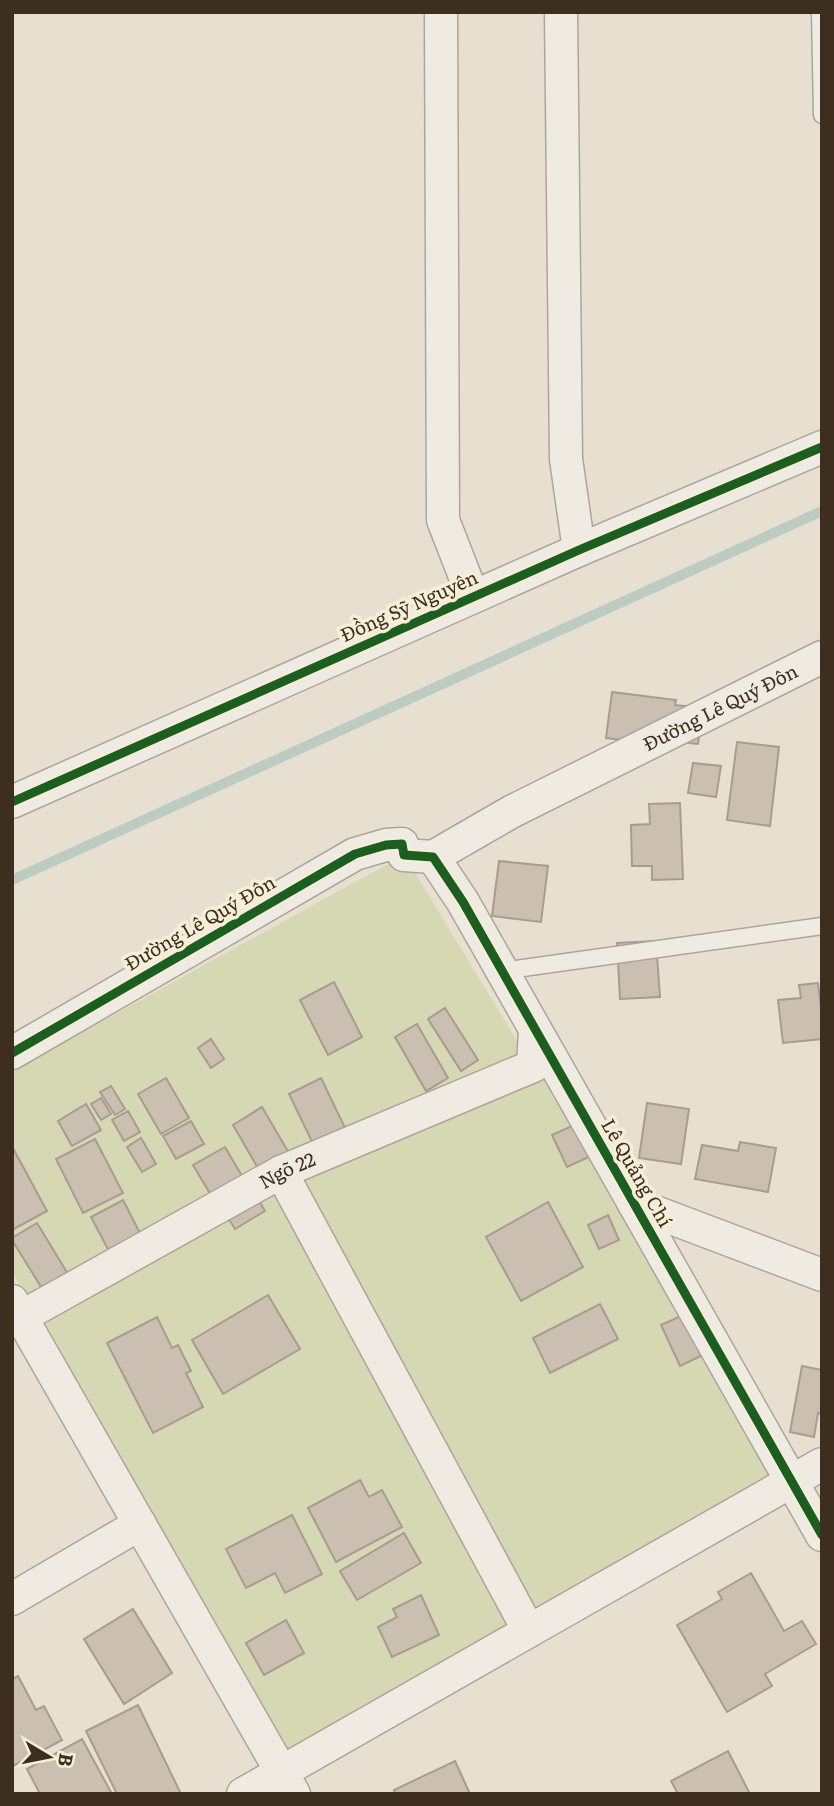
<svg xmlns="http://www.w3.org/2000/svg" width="834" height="1806" font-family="Literata,serif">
	<rect width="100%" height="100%" fill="#e7e0d1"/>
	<polygon fill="#d6d7b3" points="404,855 521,1047 539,1038 787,1472 523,1620 276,1762 12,1271 12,1071"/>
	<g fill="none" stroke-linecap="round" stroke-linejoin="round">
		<polyline stroke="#bcccc2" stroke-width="10" points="12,880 822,511"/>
	</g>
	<g fill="#cbbfb2" stroke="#a89c90" stroke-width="2">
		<polygon points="612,692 676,700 675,705 703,708 698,744 668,741 667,745 606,738"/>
		<polygon points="737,742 779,747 770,826 727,820"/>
		<polygon points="693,763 721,766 716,797 688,793"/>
		<polygon points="680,803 683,879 652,880 652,866 632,866 631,825 650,824 649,804"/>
		<polygon points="499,861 548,866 541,922 492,916"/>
		<polygon points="656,941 660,997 620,999 617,943"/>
		<polygon points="334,982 362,1037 328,1055 300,1000"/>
		<polygon points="818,983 822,1017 822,1039 783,1043 778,1000 801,998 799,985"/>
		<polygon points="445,1008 478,1060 461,1071 428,1019"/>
		<polygon points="417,1024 448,1078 426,1091 395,1037"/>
		<polygon points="211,1039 224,1059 211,1068 198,1048"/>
		<polygon points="166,1078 189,1118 161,1134 138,1094"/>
		<polygon points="321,1078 347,1132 315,1148 289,1094"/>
		<polygon points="111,1086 125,1109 115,1115 100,1092"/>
		<polygon points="101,1098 111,1114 101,1120 91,1104"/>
		<polygon points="647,1103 689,1109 681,1164 639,1158"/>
		<polygon points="86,1104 101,1130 72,1146 58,1121"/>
		<polygon points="262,1107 293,1160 263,1177 233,1125"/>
		<polygon points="128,1111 140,1132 124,1141 112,1120"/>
		<polygon points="191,1121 204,1144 176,1159 163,1136"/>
		<polygon points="576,1124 591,1156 567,1167 552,1135"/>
		<polygon points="141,1138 156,1164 142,1172 127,1147"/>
		<polygon points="95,1139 123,1193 83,1213 56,1159"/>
		<polygon points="740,1142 776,1148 768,1192 695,1179 702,1145 738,1151"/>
		<polygon points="225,1147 245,1181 214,1200 193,1165"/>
		<polygon points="14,1150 47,1211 12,1230 12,1152"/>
		<polygon points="254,1192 265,1211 235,1229 223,1210"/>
		<polygon points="123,1200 144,1241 112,1257 91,1217"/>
		<polygon points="548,1202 583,1267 521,1301 486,1237"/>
		<polygon points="608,1215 619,1240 599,1249 588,1225"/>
		<polygon points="37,1223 68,1274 43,1290 12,1240 12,1238"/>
		<polygon points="268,1295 300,1349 223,1394 192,1340"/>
		<polygon points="600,1304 618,1339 550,1373 533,1338"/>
		<polygon points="685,1314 703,1355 680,1366 661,1325"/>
		<polygon points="157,1317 172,1348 178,1345 191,1371 186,1373 203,1407 153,1433 107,1343"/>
		<polygon points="802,1366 822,1370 822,1414 818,1413 814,1437 790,1432"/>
		<polygon points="360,1480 369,1497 382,1490 402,1527 336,1562 308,1508"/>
		<polygon points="292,1515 322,1574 285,1593 275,1573 246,1588 226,1549"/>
		<polygon points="404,1533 421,1563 357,1600 340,1571"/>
		<polygon points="751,1573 784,1631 802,1621 816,1644 765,1674 772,1686 727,1712 677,1625 722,1599 718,1592"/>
		<polygon points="421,1595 439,1635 392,1657 378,1627 397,1617 393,1609"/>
		<polygon points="133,1609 172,1673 124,1704 84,1639"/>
		<polygon points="286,1620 304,1653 264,1675 246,1643"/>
		<polygon points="18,1676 36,1710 44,1706 62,1740 13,1766 12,1679"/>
		<polygon points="138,1705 181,1794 117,1794 86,1731"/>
		<polygon points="82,1739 112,1794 40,1794 27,1769"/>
		<polygon points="728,1751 750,1794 678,1794 671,1781"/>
		<polygon points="455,1761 470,1794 395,1794 394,1790"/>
	</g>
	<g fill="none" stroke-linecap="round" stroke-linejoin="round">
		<g stroke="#ada599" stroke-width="19">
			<g id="lane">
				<polyline points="820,12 822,115"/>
				<polyline points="502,971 822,926"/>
			</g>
		</g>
		<g stroke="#ada599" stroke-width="35">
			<g id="street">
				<polyline points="441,12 443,520 473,597"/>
				<polyline points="561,12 566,459 579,550"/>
				<polyline points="12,802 579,550 822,447"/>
				<path id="s1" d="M433 857 511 812 822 657"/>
				<polyline points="12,1053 355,854 386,845 402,844 404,855 433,857 463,902 822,1535"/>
				<polyline points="281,1172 529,1631"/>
				<polyline points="634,1204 822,1275"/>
				<polyline points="12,1301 294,1794"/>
				<path id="s2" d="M21 1317 281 1172 533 1066 535 1030"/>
				<polyline points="12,1599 140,1524"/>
				<polyline points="243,1794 822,1464"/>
			</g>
		</g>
		<use href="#lane" stroke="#efebe3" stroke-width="16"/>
		<use href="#street" stroke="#efebe3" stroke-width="32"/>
		<g stroke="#f7eed8" stroke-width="13">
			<g id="cycleway">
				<polyline points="12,802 579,550 822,447"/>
				<polyline points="12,1053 355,854 386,845 402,844 404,855 433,857 463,902 822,1535"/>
			</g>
		</g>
		<use href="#cycleway" stroke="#1b5e20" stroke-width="9"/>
	</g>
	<g text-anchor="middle" stroke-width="7" stroke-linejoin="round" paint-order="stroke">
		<g font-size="19" fill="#3d2e20" stroke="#f7eed8">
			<text transform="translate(409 606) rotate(-24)" y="7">Đồng Sỹ Nguyên</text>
			<text dy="7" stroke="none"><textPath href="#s1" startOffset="324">Đường Lê Quý Đôn</textPath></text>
			<text transform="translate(200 923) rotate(-30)" y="7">Đường Lê Quý Đôn</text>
			<text dy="7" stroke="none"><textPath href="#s2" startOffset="304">Ngõ 22</textPath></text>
			<text transform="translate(637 1173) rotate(60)" y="7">Lê Quảng Chí</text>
		</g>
	</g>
	<rect width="834" height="1806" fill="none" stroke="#3d2e20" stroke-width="28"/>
	<g transform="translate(49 1757) rotate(100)" stroke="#f7eed8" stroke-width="5" paint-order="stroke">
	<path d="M0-5L12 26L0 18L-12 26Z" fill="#3d2e20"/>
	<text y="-10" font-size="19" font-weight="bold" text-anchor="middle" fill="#3d2e20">B</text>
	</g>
</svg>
